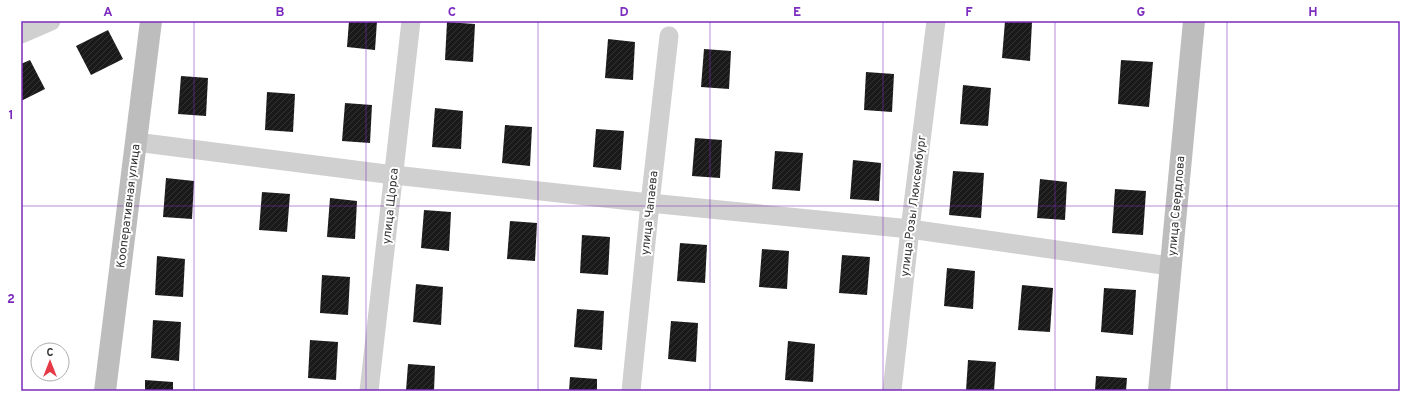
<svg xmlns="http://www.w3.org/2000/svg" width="1421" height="412" font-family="Overpass,sans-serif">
	<defs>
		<pattern id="building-hatch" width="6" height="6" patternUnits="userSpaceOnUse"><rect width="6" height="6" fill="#1a1a1a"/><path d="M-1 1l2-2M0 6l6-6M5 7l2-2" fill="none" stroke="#333"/></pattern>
	</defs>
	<rect width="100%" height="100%" fill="#fff"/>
	<g fill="url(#building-hatch)">
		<polygon points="349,21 377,21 375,50 347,47"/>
		<polygon points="1005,21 1032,22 1030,61 1002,58"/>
		<polygon points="447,22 475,24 473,62 445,60"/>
		<polygon points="108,30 123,59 91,75 76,46"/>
		<polygon points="608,39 635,42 633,80 605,78"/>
		<polygon points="704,49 731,51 729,89 701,87"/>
		<polygon points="30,60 45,89 21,101 21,64"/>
		<polygon points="1121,60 1153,62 1149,107 1118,104"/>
		<polygon points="866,72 894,74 892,112 864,110"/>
		<polygon points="181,76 208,78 206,116 178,114"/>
		<polygon points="963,85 991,88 988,126 960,124"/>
		<polygon points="267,92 295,94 293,132 265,130"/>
		<polygon points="345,103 372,105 370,143 342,141"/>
		<polygon points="435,108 463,111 461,149 432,147"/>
		<polygon points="505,125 532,127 530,166 502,163"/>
		<polygon points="596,129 624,131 621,170 593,167"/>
		<polygon points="695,138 722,140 720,178 692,176"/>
		<polygon points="775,151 803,153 800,191 772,189"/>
		<polygon points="853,160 881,163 879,201 850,199"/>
		<polygon points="953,171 984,173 981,218 949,215"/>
		<polygon points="166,178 194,181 192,219 163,217"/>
		<polygon points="1040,179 1067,182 1065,220 1037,218"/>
		<polygon points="1115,189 1146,191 1143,235 1112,233"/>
		<polygon points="262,192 290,194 287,232 259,230"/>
		<polygon points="330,198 357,201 355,239 327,237"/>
		<polygon points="424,210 451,212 449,251 421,248"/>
		<polygon points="510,221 537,223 535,261 507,259"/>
		<polygon points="582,235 610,237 608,275 580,273"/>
		<polygon points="680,243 707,245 705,283 677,281"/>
		<polygon points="762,249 789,251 787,289 759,287"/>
		<polygon points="842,255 870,257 867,295 839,293"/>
		<polygon points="157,256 185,259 183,297 155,295"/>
		<polygon points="947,268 975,271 973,309 944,306"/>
		<polygon points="322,275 350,277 348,315 320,313"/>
		<polygon points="416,284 443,287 441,325 413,322"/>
		<polygon points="1022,285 1053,288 1050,332 1018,330"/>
		<polygon points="1104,288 1136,290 1133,335 1101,332"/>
		<polygon points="577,309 604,311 602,350 574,347"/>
		<polygon points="153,320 181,322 179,361 151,358"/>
		<polygon points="671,321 698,323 696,362 668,359"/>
		<polygon points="310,340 338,342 336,380 308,378"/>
		<polygon points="788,341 815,344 813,382 785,380"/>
		<polygon points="968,360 996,362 994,391 966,391"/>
		<polygon points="408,364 435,366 434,391 406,391"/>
		<polygon points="1096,376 1127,378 1126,391 1095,391"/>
		<polygon points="570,377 597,379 597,391 569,391"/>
		<polygon points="145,380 173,382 173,391 145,391"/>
	</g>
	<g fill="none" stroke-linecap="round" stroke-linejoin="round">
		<g stroke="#d0d0d0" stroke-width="19">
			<polyline points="21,34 51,21"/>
			<polyline points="136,142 394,175 650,203 910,229 1170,266"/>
			<polyline points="369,391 411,21"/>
			<polyline points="631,391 650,203 669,36"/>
			<polyline points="892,391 910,229 936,21"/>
		</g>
		<g stroke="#bdbdbd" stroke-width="22">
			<polyline points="105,391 151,21"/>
			<polyline points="1159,391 1194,21"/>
		</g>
	</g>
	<path fill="none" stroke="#7b2cbf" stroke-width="1" stroke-opacity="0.55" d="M194 21V391M366 21V391M538 21V391M710 21V391M883 21V391M1055 21V391M1227 21V391M21 206H1400"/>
	<g text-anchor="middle" stroke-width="4" stroke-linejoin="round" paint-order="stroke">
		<g font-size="12" fill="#333" stroke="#fff">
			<text transform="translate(128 206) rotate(-83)" y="4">Кооперативная улица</text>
			<text transform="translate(390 206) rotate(-84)" y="4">улица Щорса</text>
			<text transform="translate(913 206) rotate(-83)" y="4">улица Розы Люксембург</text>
			<text transform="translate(1176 206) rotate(-85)" y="4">улица Свердлова</text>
			<text transform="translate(649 213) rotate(-84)" y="4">улица Чапаева</text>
		</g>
	</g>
	<rect width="1421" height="412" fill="none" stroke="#ffffff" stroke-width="44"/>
	<g transform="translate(50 362)"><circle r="19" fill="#ffffff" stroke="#adadad"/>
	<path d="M0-3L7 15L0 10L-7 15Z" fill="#e63946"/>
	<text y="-6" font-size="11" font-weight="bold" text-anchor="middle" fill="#333333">С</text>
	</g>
	<rect x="22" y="22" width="1377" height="368" fill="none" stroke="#7b2cbf" stroke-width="1.5"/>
	<g font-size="13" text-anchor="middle" font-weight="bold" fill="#7b2cbf">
		<text x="108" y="16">A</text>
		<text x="280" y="16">B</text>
		<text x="452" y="16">C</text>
		<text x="624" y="16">D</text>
		<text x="797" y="16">E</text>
		<text x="969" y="16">F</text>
		<text x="1141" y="16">G</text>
		<text x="1313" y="16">H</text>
		<text x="11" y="119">1</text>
		<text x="11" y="303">2</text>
	</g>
</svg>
